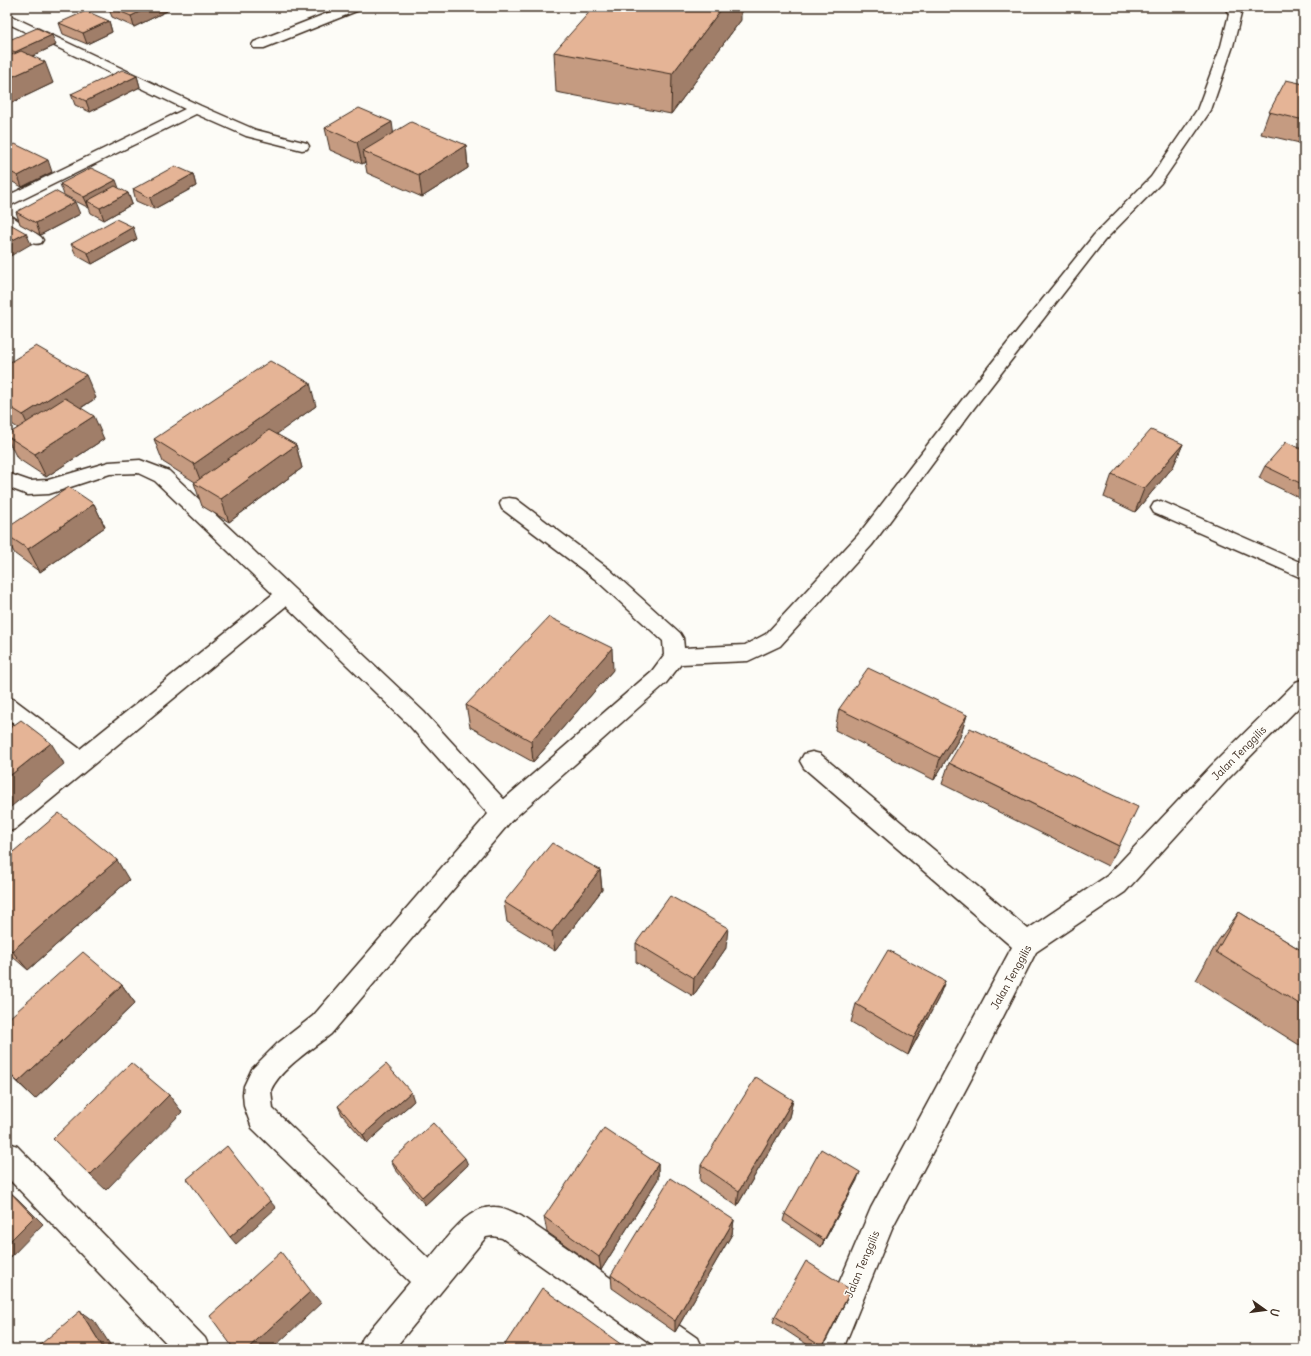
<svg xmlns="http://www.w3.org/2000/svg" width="1311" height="1356" font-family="Delius,sans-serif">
	<rect width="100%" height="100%" fill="#fdfcf7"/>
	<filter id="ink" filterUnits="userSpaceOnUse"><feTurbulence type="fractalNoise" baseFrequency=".025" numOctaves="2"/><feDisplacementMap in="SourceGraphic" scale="8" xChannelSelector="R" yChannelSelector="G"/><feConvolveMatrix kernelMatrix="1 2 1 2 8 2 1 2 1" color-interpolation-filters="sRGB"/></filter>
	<g filter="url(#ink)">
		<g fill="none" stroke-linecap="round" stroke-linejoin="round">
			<g stroke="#3b2a1e" stroke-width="3">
				<polygon id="lane" points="1224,7 1236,7 1241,14 1233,46 1211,110 1161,183 1104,241 974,408 872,545 780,646 748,661 681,664 666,683 511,821 503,824 495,821 492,814 495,807 652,671 664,655 663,641 595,579 502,509 500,504 502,499 509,498 516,499 609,569 680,633 683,638 684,648 745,645 766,634 858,535 962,400 1094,235 1151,177 1197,110 1221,46 1229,14"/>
			</g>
			<g stroke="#3b2a1e" stroke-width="3">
				<g id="street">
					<polygon points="343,7 360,7 359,10 264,48 254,48 252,45 254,42"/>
					<polygon points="7,14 201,106 256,130 307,143 309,146 307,149 302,150 246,136 196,114 7,207 7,196 185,109 7,23"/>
					<path d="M7 215 13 217 41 237 43 240 41 243C28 247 17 235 7 227Z"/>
					<path d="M140 460 169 471 294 589 424 712 511 807 515 814 511 821 331 1034C313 1048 280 1069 271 1090L273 1109 429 1259C445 1241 467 1205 495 1207 504 1207 513 1212 521 1216L697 1338 702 1349H659L502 1238 493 1236 486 1237 394 1349H358L363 1338 410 1282 252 1128 244 1106 243 1094 244 1086 252 1069 277 1044 313 1016 488 814 408 724 286 606 15 829 7 832V808L64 762 7 718V697L15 700 80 749 273 594 155 481 138 473 110 474 49 494 28 495 7 487V473L30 481 48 480 109 462Z"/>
					<polygon points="1161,501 1304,564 1304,579 1154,513 1151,508 1154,503"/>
					<polygon points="1304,679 1304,702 1227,780 1125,892 1036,952 975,1072 892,1228 843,1349 811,1349 871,1208 1012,947 804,768 800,761 804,754 812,752 820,754 1028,929 1107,876 1211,766 1296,682"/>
					<polygon points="7,1142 17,1146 205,1338 210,1349 172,1349 7,1177"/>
				</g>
			</g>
			<use href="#lane" fill="#fdfcf7" fill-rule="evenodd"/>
			<use href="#street" fill="#fdfcf7" fill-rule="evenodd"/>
		</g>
		<g fill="#c59b81" stroke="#3b2a1e">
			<polygon points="108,7 166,7 167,11 134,27 112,17"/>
			<polygon points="741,20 671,114 556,92 554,52"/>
			<polygon points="109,21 112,32 87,44 63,34 59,23"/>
			<polygon points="7,41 56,45 33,56 53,83 9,104 7,104"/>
			<polygon points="137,76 140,87 90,112 75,105 71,94"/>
			<polygon points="1304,84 1304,144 1261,134 1269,112"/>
			<polygon points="325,128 393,133 466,145 468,168 422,197 367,173 365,162 362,164 330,150"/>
			<polygon points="7,148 52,172 22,187 7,179"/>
			<polygon points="193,174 196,186 154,209 136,201 133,189"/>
			<polygon points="60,184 128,193 132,204 104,220 91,213 89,208 64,195"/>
			<polygon points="16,212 80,214 40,235 20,224"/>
			<polygon points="137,239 92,264 76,255 71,244"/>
			<polygon points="7,364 96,398 81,408 104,439 46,477 17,458 7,438 7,435 18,428 7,421"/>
			<polygon points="316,406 276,434 296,445 302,468 229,522 202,506 194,483 195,482 163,462 154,439"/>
			<polygon points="1183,444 1173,467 1135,512 1104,497 1112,474"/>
			<polygon points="1304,450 1304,500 1259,478 1265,466"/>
			<polygon points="94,504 105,527 40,572 15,554 7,540 7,525 8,528"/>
			<polygon points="613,670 533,762 470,727 466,705"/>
			<polygon points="839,709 967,715 960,737 934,780 835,730"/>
			<polygon points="949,763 1119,846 1108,866 942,784"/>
			<polygon points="7,857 129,880 28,970 7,952"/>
			<polygon points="600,870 602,890 555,951 507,922 504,902"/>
			<polygon points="1239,912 1304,952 1304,1048 1196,980 1218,941"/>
			<polygon points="636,943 726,948 693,996 636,962"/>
			<polygon points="945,981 938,999 908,1055 851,1022 856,1004"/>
			<polygon points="122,985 135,1003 35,1099 7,1072 7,1020"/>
			<polygon points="793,1100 789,1117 737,1206 700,1181 701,1165"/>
			<polygon points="414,1101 367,1143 342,1115 338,1106"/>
			<polygon points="391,1161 468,1165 425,1205 395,1169"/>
			<polygon points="658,1164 658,1179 601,1270 547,1232 544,1217"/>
			<polygon points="857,1180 821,1247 783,1221 785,1214"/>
			<polygon points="734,1220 732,1234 675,1332 612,1288 611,1275"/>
			<polygon points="851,1290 822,1349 814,1349 773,1322 775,1316"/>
		</g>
		<g fill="#a07e69" stroke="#3b2a1e">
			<polygon points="150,7 166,7 167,11 134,27 131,16"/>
			<polygon points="723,7 741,7 741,20 671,114 672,74"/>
			<polygon points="109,21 112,32 87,44 83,33"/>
			<polygon points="52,35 56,45 19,62 15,52"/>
			<polygon points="45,62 53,83 9,104 7,100 7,79"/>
			<polygon points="137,76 140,87 90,112 86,101"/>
			<polygon points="392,122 395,144 363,151 365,162 362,164 357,142"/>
			<polygon points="466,145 468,168 422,197 419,175"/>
			<polygon points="48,160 52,172 22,187 18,176"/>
			<polygon points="193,174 196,186 154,209 150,198"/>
			<polygon points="116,180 120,191 87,201 89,208 84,197"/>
			<polygon points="128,193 132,204 104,220 100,208"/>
			<polygon points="75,202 80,214 40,235 36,223"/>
			<polygon points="133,227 137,239 92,264 88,253"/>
			<polygon points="26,233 31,244 7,258 7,243"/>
			<polygon points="86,375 96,398 34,438 23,415"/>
			<polygon points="310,383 316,406 203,487 194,464"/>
			<polygon points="94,416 104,439 46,477 35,454"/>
			<polygon points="1183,444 1173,467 1135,512 1144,489"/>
			<polygon points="296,445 302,468 229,522 221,499"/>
			<polygon points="94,504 105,527 40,572 28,549"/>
			<polygon points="612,648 613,670 533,762 531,741"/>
			<polygon points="967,715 960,737 934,780 940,758"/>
			<polygon points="7,717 18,734 7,742"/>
			<polygon points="51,743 64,764 7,810 7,778"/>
			<polygon points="117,860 129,880 28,970 12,951"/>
			<polygon points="600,870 602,890 555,951 552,932"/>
			<polygon points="728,928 726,948 693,996 694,978"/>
			<polygon points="945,981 938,999 908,1055 914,1038"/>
			<polygon points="122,985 135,1003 35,1099 18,1082"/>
			<polygon points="411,1092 414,1101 367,1143 363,1135"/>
			<polygon points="169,1095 182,1112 106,1190 90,1175"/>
			<polygon points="793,1100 789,1117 737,1206 739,1191"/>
			<polygon points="465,1158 468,1165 425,1205 422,1197"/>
			<polygon points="658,1164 658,1179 601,1270 599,1257"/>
			<polygon points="860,1172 857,1180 821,1247 824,1240"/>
			<polygon points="9,1191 18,1199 43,1224 7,1261"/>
			<polygon points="270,1201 276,1208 236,1244 230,1237"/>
			<polygon points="734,1220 732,1234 675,1332 675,1321"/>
			<polygon points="851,1290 848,1297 821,1349"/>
			<polygon points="311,1291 321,1303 272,1349 247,1349"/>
			<polygon points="80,1311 96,1323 113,1349 104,1349"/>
		</g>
		<g fill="#e5b496" stroke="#3b2a1e">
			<polygon points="109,7 150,7 131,16"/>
			<polygon points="594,7 723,7 672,74 554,52"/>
			<polygon points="86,11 109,21 83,33 59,23"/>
			<polygon points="37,28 52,35 15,52 7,48 7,41"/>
			<polygon points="21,51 45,62 7,79 7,57"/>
			<polygon points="122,70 137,76 86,101 71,94"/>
			<polygon points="1286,80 1304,84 1304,120 1269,112"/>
			<polygon points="359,108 392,122 357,142 325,128"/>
			<polygon points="411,122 466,145 419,175 363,151"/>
			<polygon points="15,144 48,160 18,176 7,170 7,148"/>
			<polygon points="175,166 193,174 150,198 133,189"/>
			<polygon points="91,168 116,180 84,197 60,184"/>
			<polygon points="115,186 128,193 100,208 87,201"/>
			<polygon points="55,191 75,202 36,223 16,212"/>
			<polygon points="116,219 133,227 88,253 71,244"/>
			<polygon points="10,224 26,233 7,243 7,225"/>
			<polygon points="36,346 86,375 23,415 7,405 7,364"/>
			<polygon points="270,361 310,383 194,464 154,439"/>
			<polygon points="65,398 94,416 35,454 7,436 7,435"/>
			<polygon points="269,430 296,445 221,499 194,483"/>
			<polygon points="1151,430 1183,444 1144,489 1112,474"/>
			<polygon points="1286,442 1304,450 1304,485 1265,466"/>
			<polygon points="69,487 94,504 28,549 7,535 7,528"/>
			<polygon points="549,617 612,648 531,741 466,705"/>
			<polygon points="868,668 967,715 940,758 839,709"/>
			<polygon points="21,720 51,743 7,778 7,730"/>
			<polygon points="970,728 1138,807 1119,846 949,763"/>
			<polygon points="59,813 117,860 12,951 7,947 7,857"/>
			<polygon points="552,843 600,870 552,932 504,902"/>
			<polygon points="670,896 728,928 694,978 636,943"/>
			<polygon points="1239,912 1304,952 1304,1007 1216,952"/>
			<polygon points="888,950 945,981 914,1038 856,1004"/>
			<polygon points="83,952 122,985 18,1082 7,1071 7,1020"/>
			<polygon points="131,1063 169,1095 90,1175 53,1139"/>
			<polygon points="386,1064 411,1092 363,1135 338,1106"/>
			<polygon points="756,1077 793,1100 739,1191 701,1165"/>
			<polygon points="433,1123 465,1158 422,1197 391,1161"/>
			<polygon points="604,1128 658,1164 599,1257 544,1217"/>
			<polygon points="227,1146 270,1201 230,1237 187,1179"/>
			<polygon points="821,1149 860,1172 824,1240 785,1214"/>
			<polygon points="670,1178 734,1220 675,1321 611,1275"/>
			<polygon points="9,1191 34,1217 7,1244 7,1194"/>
			<polygon points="281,1252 311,1291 247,1349 234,1349 210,1316"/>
			<polygon points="806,1261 851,1290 822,1347 775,1316"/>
			<polygon points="542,1288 622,1345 619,1349 502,1349"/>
			<polygon points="80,1311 104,1349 35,1349"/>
		</g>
	</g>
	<g text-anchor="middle" stroke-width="3" stroke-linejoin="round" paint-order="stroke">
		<g font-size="11" fill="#3b2a1e" stroke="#fdfcf7">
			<text transform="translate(1239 753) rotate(-45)" y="4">Jalan Tenggilis</text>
			<text transform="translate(1011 977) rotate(-61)" y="4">Jalan Tenggilis</text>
			<text transform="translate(862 1264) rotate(-67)" y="4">Jalan Tenggilis</text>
		</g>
	</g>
	<rect width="1311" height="1356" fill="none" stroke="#fdfcf7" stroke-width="24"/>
	<rect x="12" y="12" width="1287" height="1332" fill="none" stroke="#3b2a1e" stroke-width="1.5" filter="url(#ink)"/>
	<g transform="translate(1265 1310) rotate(104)" stroke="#fdfcf7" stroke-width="3" paint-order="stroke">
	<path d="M0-3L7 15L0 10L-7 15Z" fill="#3b2a1e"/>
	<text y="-6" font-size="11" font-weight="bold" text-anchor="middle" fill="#3b2a1e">U</text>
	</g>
</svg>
